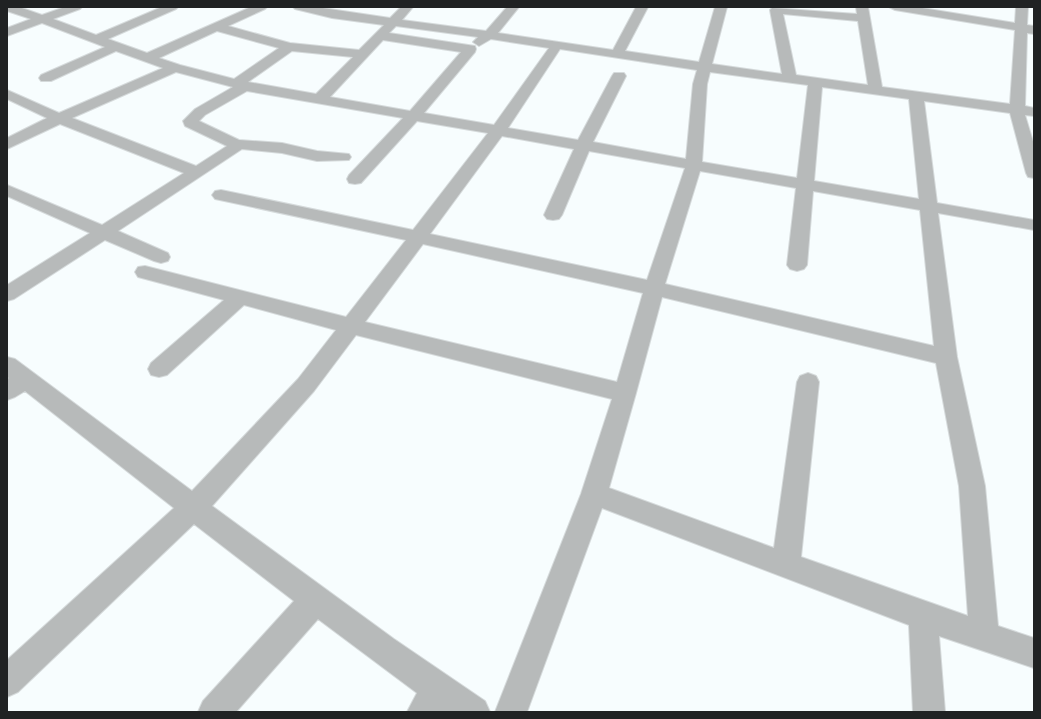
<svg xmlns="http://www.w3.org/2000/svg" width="1041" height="719" font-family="'Crimson Pro',serif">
	<rect width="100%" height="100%" fill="#f7fdfe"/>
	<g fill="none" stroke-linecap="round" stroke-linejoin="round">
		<g stroke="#d5dadb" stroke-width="2">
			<path id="minor" d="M7 7H19L42 15 65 7H82L80 9 53 19 96 35 162 7H178L176 9 108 39 147 53 251 7H267L265 9 228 26 290 43 359 50 384 25 332 18 295 9 293 7H316L390 18 401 7H413L402 20 486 31 507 7H519L498 33 613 50 636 7H648L625 51 699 62 715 7H727L712 64 782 74 770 10 772 8 857 14 856 7H868L882 87 1010 104 1015 30 895 10 889 7H916L1015 23 1016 7H1028L1027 25 1034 26V34L1027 33 1025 106 1034 108V116L1025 115 1034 145V178L1028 177 1026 173 1010 113 924 101 937 203 1034 220V230L938 213 957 357 985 486 998 626 1034 638V668L939 636 945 712H913L909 625 602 508 527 712H495L581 494 612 399 356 335 314 391 212 506 394 639 485 701 490 712H407L417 693 318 619 236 712H198L203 701 294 601 194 524 18 692 7 697V660L174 508 25 391 15 397 7 400V379L9 378 7 377V357L15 359 192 491 298 379 336 330 244 305 167 375 159 377 151 375 148 369 151 363 224 300 138 277 135 272 138 267 145 266 346 317 406 240 215 199 212 195 215 191 221 190 413 230 488 133 417 121 361 183 355 184 349 183 347 179 349 175 403 118 247 91 205 115 199 121 239 140 282 143 317 151 349 154 351 157 349 160 317 161 282 153 242 149 118 231 168 253 170 257 168 261 161 263 154 261 105 240 14 299 7 301V285L90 233 7 196V185L102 225 184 173 60 124 7 149V138L47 118 7 99V90L59 113 163 68 116 51 51 81H41L39 78 41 75 105 47 42 23 7 36V28L31 19 7 11ZM783 14 858 21 868 85 796 75ZM396 26 478 37 473 42 479 46 491 39 549 48 494 125 424 113 475 52 476 49 475 46 389 33ZM217 31 279 48 234 79 180 65 159 58ZM383 40 461 52 410 111 330 97ZM560 49 697 70 693 84 686 159 593 142 626 76 624 73H614L612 76 578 140 508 128ZM292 51 353 57 316 94 248 82ZM176 72 233 87 195 109 183 121 185 126 227 146 196 166 72 118ZM710 72 808 85 797 178 702 162 707 84ZM822 87 909 99 919 199 814 181ZM502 136 574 149 544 215 547 219 553 220 559 219 562 215 589 151 685 168 647 280 430 234ZM700 171 796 188 787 265 790 269 797 271 804 269 807 265 813 191 920 210 934 346 665 284ZM423 244 643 293 617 382 365 322ZM662 297 936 363 959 486 968 616 801 557 819 382 816 376 808 373 800 376 797 382 774 548 609 488 636 393Z"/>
		</g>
		<use href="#minor" fill="#b7baba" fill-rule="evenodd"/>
	</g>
	<rect width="1041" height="719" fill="none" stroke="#202223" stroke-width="16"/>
</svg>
